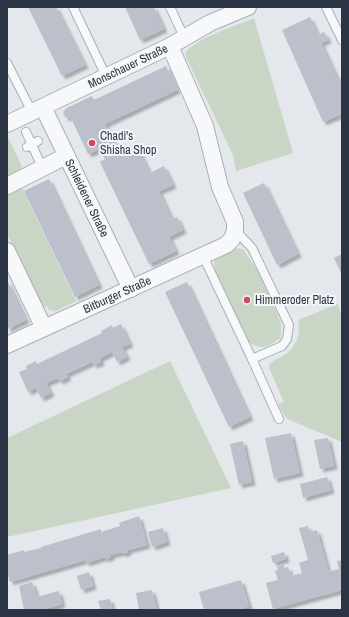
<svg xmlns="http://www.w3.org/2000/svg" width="349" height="617" font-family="'Archivo Narrow',sans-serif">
	<defs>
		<filter id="shadow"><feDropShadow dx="3.5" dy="3.5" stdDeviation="1" flood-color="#0004"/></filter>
	</defs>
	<rect width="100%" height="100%" fill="#e4e7ec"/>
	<g fill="#c9d6c5">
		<path d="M254 18 293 153 236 171 233 155 186 57 185 53C195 39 237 25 254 18Z"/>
		<polygon points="7,137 8,137 24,171 7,179"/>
		<polygon points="22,188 76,301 56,311 49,310 47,306 43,308 7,234 7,194"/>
		<polygon points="232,248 243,249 258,271 281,322 281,334 280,338 275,342 265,347 260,347 251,344 247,340 216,274 214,263 215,258"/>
		<path d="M338 304 342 317V442L292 421 286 418 278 405 284 402 270 370C269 367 269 364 272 362 275 359 280 358 283 356 296 348 301 335 298 320Z"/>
		<polygon points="170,361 231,488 7,537 7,438"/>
	</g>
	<g fill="#bbc0ca" filter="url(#shadow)">
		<polygon points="28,7 56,7 85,65 62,76"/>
		<polygon points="125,7 154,7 164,29 140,40"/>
		<polygon points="310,17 318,35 324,32 328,40 321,43 340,84 342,83 342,114 323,122 282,30"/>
		<polygon points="166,66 177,90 105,124 119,152 136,144 150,173 164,166 173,185 159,191 172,219 177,217 183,230 169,237 176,251 149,264 100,162 105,159 99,149 88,154 71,118 65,117 63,112 67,108 92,96 94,100"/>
		<polygon points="49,179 99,285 75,297 24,191"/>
		<polygon points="264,183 298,254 277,265 243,193"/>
		<polygon points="342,254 342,275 334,258"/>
		<polygon points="7,280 26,320 7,329"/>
		<polygon points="187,282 250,417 229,427 165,292"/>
		<polygon points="121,324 130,344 122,347 127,357 117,362 112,352 100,358 101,362 94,365 92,362 66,374 68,377 60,381 58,378 46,383 51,393 41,398 36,388 28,392 19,372 27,369 26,366 36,361 37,364 102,333 101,331 112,325 113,328"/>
		<polygon points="291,433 300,473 274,479 265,438"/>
		<polygon points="328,438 334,466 320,469 314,440"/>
		<polygon points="243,441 252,482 239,485 230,444"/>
		<polygon points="327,477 331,490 303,498 300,484"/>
		<polygon points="139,516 147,545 128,550 128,552 122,554 122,552 111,555 111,557 105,559 105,557 86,563 86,560 10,582 7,572 7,555 24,550 24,552 41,548 41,547 101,529 101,532 120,526 119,523"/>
		<polygon points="308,526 309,532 317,530 328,570 331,571 339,569 337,561 342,560 342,590 273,609 266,583 278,580 275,571 278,570 277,567 281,566 284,565 284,568 288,567 291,576 302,573 299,563 308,560 299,528"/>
		<polygon points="163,528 167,542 152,547 148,532"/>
		<polygon points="284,552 286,559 273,563 271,556"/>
		<polygon points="89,572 93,586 81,590 77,576"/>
		<polygon points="241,580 249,606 239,610 204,610 199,592"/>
		<polygon points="32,582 37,597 59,591 62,604 41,610 24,610 19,586"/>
		<polygon points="152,590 157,610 139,610 136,593"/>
		<polygon points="110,599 113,610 101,610 98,601"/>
	</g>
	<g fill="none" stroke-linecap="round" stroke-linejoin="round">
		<g stroke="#a9aeb7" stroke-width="10">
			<g id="service">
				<polyline points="73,7 106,76"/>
				<polyline points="170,7 184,37"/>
				<polyline points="326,7 342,40"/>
				<polyline points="7,63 32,112"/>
				<polyline points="26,132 42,167"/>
				<polyline points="27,147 38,141"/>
				<polyline points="235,230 252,248 289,325 287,339 282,346 252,359 279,419"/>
				<polyline points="203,256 252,359"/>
			</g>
		</g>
		<g stroke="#a9aeb7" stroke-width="18">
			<g id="minor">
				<path id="s1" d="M43 107 131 289"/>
				<path id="s2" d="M7 124 170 46 210 23 248 7"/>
				<polyline points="7,186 66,156"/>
				<polyline points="7,251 44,328"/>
				<path id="s3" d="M7 345 226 245 232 239 235 230V222L220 187 205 126 170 46"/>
			</g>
		</g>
		<use href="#service" stroke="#f7f8fa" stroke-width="8"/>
		<use href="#minor" stroke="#f7f8fa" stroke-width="16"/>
	</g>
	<g fill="#d1495b" stroke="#f4f6f9" stroke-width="1.5">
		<circle cx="92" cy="143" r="4"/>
		<circle cx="247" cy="300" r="4"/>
	</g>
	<g text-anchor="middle" stroke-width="4" stroke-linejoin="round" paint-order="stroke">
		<g font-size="12" fill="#2b3445" stroke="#f4f6f9">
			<text dy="4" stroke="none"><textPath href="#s2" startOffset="134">Monschauer Straße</textPath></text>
			<text dy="4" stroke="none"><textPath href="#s1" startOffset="101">Schleidener Straße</textPath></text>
			<text dy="4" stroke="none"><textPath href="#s3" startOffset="121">Bitburger Straße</textPath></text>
		</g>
		<g font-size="12" fill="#2b3445" stroke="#f4f6f9" text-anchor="start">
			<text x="100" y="140">Chadi's<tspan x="100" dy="14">Shisha Shop</tspan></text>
			<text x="255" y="304">Himmeroder Platz</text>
		</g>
	</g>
	<rect width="349" height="617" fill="none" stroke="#2b3445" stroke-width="16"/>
</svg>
